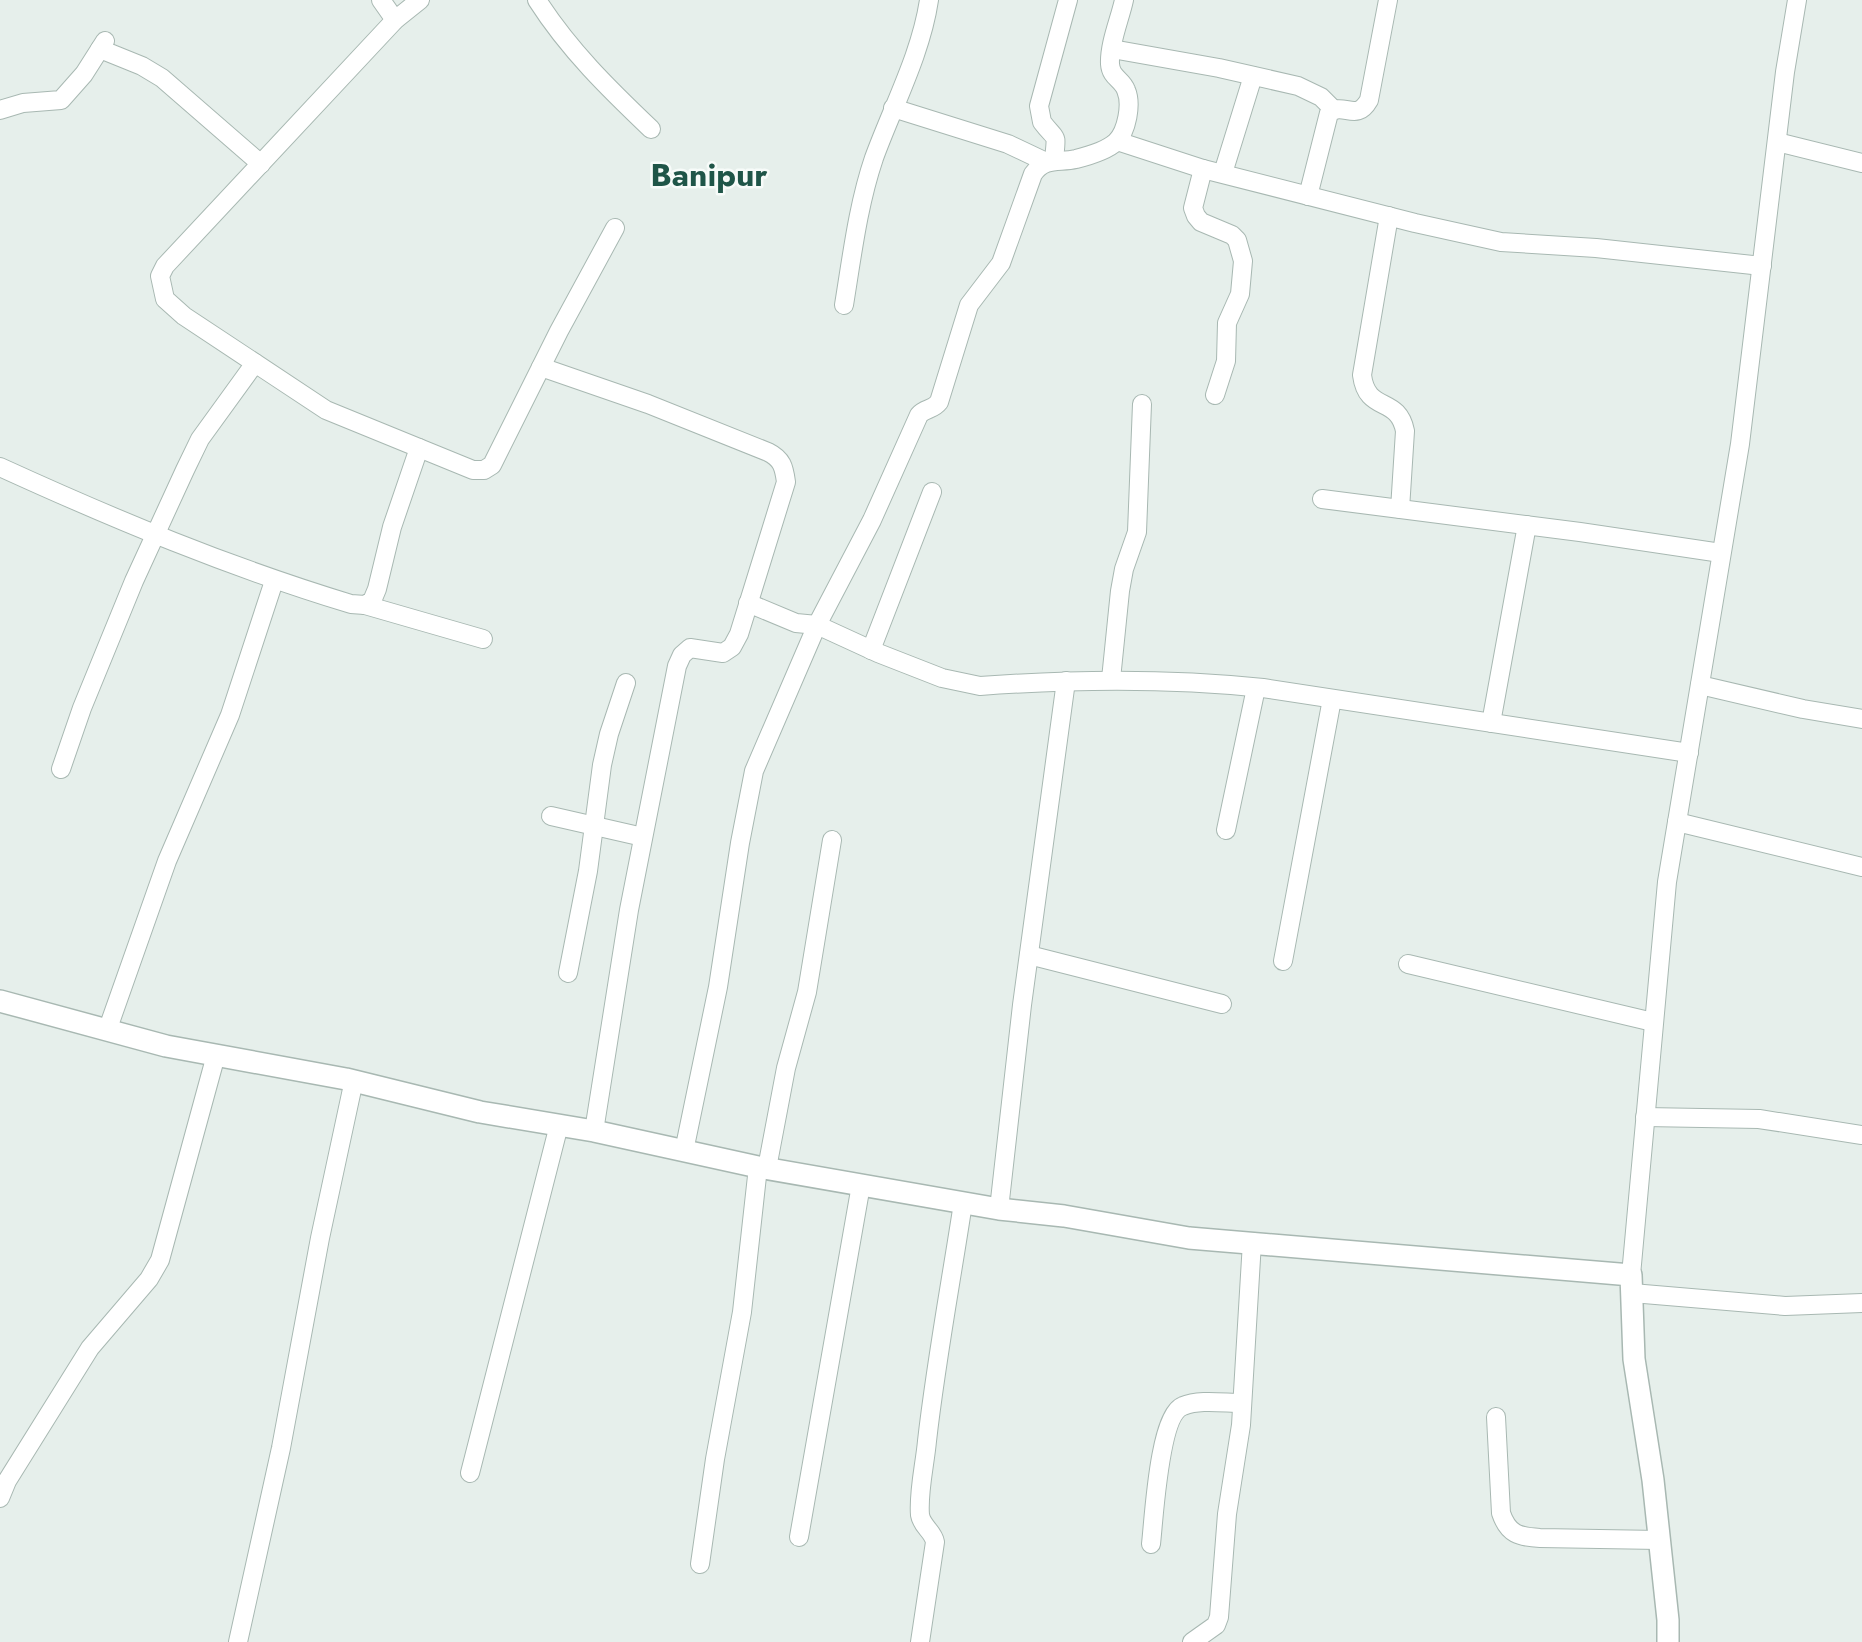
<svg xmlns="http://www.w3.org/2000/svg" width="1862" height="1642" font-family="Jost,sans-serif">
	<rect width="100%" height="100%" fill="#e6efeb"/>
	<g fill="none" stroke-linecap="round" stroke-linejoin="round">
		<g stroke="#a8b8b2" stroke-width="20">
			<g id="minor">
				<polyline points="381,0 395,20"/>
				<polyline points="420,0 395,20 165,266 160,276 165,299 184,316 326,410 473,470 484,470 492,465 559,331 615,228"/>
				<path d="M537 0C569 50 609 89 651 129"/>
				<polyline points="100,49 142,66 162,78 261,164"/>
				<polyline points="1112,49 1219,68 1298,86 1321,97 1334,110"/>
				<polyline points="893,108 1008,144 1046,162"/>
				<polyline points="0,110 23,103 61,100 84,74 105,41"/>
				<polyline points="1117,141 1203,169 1415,223 1501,242 1596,248 1762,266"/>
				<polyline points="1777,142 1862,163"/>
				<path d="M1054 159C1057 131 1057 142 1042 122L1039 106 1068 0"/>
				<polyline points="1203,169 1193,208 1196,216 1201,222 1232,235 1237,240 1243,261 1240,294 1227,323 1226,361 1215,395"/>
				<polyline points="1223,173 1253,76"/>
				<path d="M1308 196 1329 113C1344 101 1356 123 1369 100L1388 0"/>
				<path d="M1389 216 1362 375C1367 414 1398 395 1405 431L1400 509"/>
				<path d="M844 305C852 256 858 205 874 158 893 106 921 54 929 0"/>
				<path d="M541 367 648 404 768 452C782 459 784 467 786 482L739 634 732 647 723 653 690 648 682 655 677 666 629 910 594 1131"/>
				<path d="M0 467C116 520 229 567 351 604L365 605 372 601 377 589 392 527 419 448"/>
				<polyline points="1322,499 1580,532 1721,553"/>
				<path d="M748 603 796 623 817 625 878 653 942 678 980 686C1075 679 1168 678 1263 688L1689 753"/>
				<polyline points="365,605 483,639"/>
				<polyline points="871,650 932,492"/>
				<polyline points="1111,679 1120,591 1124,569 1137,532 1142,404"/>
				<polyline points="1700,685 1803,709 1862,719"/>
				<polyline points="1491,723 1527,525"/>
				<polyline points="61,769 82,708 134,581 185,470 200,439 255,363"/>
				<polyline points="551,816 643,837"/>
				<polyline points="1677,822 1862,867"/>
				<polyline points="1226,830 1256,688"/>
				<polyline points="1029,955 1222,1004"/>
				<polyline points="1283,961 1332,699"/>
				<polyline points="1408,964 1653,1022"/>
				<polyline points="568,973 588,871 602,765 609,734 626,683"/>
				<polyline points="107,1031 167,861 230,715 274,581"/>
				<polyline points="1645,1117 1759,1119 1862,1135"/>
				<path d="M684 1151 718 987 740 843 754 771 817 625 872 520 919 415C925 408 933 410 939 402L969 305 1001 263 1033 174C1045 157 1058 163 1076 159 1088 156 1107 150 1116 142 1127 131 1132 104 1126 90 1122 79 1111 78 1110 64 1109 44 1120 19 1124 0"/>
				<polyline points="767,1168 786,1068 807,992 832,840"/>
				<polyline points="999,1209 1022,1005 1066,681"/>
				<polyline points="1631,1275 1667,882 1740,444 1785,72 1797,0"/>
				<polyline points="1632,1293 1785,1306 1862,1303"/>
				<path d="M1496 1417 1501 1513C1508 1534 1519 1537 1540 1538L1659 1540"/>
				<polyline points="470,1473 559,1125"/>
				<polyline points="0,1498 7,1481 90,1348 149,1279 160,1260 216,1055"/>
				<polyline points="799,1537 861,1185"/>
				<path d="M1151 1544C1154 1518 1159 1415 1183 1406 1199 1399 1224 1403 1242 1403"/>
				<polyline points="700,1564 715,1459 742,1312 758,1167"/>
				<polyline points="238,1642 281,1448 320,1238 354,1080"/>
				<path d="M920 1642 935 1542C933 1531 922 1527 920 1515 918 1492 925 1464 927 1441 936 1361 951 1282 963 1203"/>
				<polyline points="1192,1642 1216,1625 1219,1617 1227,1514 1241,1425 1252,1242"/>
			</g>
		</g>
		<g stroke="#a8b8b2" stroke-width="24">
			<polyline id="tertiary" points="0,1001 166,1046 346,1079 480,1112 594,1131 758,1167 999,1209 1064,1216 1189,1238 1631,1275 1634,1359 1653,1480 1668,1620 1668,1642"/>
		</g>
		<use href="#minor" stroke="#fff" stroke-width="18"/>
		<use href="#tertiary" stroke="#fff" stroke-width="21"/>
	</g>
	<g text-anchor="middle" stroke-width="5" stroke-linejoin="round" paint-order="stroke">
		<g font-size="32" font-weight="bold" fill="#1f5548" stroke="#f7fbf9">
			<text x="709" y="186">Banipur</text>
		</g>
	</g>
</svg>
